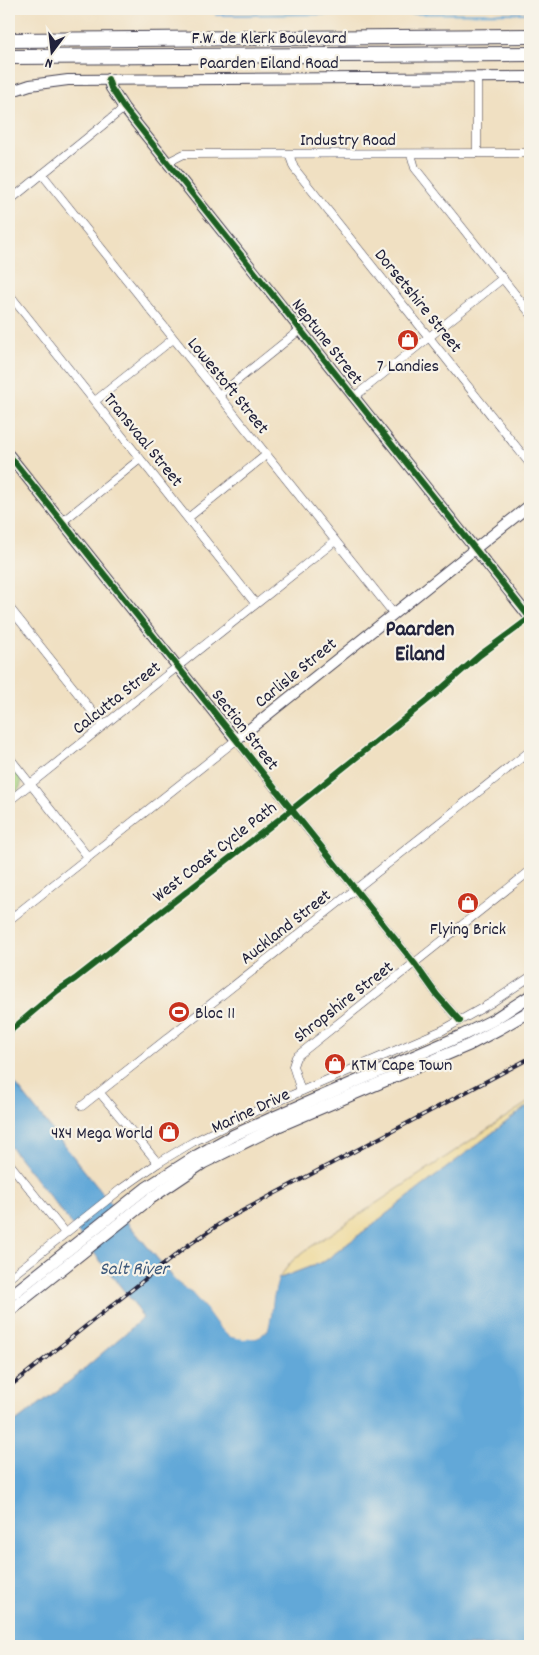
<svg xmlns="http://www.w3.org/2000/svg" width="539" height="1655" font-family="Dekko,sans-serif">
	<rect width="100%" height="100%" fill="#f7f3e8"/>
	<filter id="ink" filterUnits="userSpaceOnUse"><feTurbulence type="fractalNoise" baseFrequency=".02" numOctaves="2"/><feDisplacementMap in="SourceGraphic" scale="10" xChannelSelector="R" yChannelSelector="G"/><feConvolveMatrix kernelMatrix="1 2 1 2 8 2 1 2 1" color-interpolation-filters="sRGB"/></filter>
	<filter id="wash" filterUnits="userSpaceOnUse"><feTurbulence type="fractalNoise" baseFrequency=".0096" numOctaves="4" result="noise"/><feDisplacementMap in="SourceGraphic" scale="20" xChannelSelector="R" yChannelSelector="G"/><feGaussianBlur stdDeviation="1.12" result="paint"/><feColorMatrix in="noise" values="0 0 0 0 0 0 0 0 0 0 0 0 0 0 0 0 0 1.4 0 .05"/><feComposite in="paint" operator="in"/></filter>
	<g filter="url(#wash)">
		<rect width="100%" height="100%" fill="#f0e0c2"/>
		<path fill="#a5d17d" stroke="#647a5c" d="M9 763C16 772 28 781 16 792L13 791 9 794Z"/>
		<polygon fill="#eeda9e" stroke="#887e6c" points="530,1101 530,1104 325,1261 278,1279 292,1261 306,1250"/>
		<polygon fill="#62a8d8" stroke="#42658a" points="9,1076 95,1184 177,1282 192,1293 206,1309 219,1327 231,1337 257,1338 268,1330 271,1316 273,1298 278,1279 325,1261 530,1104 530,1646 9,1646 9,1427 70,1381 143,1318 136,1306 9,1145"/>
		<polygon fill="#f0e0c2" points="174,1275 179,1280 194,1291 208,1307 221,1325 232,1334 243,1337 256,1335 265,1328 269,1316 270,1297 276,1278 281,1275 278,1279 273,1298 271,1316 268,1330 257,1338 243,1339 231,1337 219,1327 206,1309 192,1293 177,1282 172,1277"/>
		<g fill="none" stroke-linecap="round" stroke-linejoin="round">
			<polyline stroke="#62a8d8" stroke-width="2" points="216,15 530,13"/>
		</g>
	</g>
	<g filter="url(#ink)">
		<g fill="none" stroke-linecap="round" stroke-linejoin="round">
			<g stroke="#413e4f" stroke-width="9">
				<g id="street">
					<polyline points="477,153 477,78"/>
					<polyline points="289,154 294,168 530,464"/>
					<polyline points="411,154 415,168 530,313"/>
					<polyline points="168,162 184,154 530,153"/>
					<polyline points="42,174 394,614"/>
					<polyline points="9,201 124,108"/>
					<polyline points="9,294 255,603"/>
					<polyline points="219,395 301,329"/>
					<polyline points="354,397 503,278"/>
					<polyline points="95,401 173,339"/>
					<polyline points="188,518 266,455"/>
					<polyline points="62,522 140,459"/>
					<polyline points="9,607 103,725"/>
					<polyline points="9,757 88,857"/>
					<polyline points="9,801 335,541"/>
					<polyline points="9,920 236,740 415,964 437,995 460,1021"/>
					<polyline points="301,1091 293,1066 296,1057 530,871"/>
					<polyline points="100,1093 158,1163"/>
					<polyline points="82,1106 530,751"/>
					<polyline points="9,1163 65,1233"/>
					<polyline points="9,1278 121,1189 158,1163 193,1142 260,1109 443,1030 491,1003 530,977"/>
				</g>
			</g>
			<g stroke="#413e4f" stroke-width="12">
				<g id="secondary">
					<polyline points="108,79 111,88 124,108 530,618"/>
					<polyline points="9,92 30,85 68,80 530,77"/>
					<polyline points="9,455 236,740 530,505"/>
				</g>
			</g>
			<g stroke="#413e4f" stroke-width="13">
				<g id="primary">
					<polyline points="9,1297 146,1188 198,1155 234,1135 272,1118 463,1035 493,1020 530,996"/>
					<polyline points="9,1311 151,1198 203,1163 274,1128 469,1045 499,1029 530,1011"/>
				</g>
			</g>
			<g stroke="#413e4f" stroke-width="16">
				<g id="highway">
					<polyline points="9,40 530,36"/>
					<polyline points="9,57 530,54"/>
				</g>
			</g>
			<use href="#street" stroke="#fff" stroke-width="8"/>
			<use href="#secondary" stroke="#fff" stroke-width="10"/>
			<use href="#primary" stroke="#fff" stroke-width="11"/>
			<use href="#highway" stroke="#fff" stroke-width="14"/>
			<g stroke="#22223b" stroke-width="4">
				<polyline id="rail" points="9,1387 187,1246 227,1219 530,1058"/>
			</g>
			<use href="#rail" stroke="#f7f3e8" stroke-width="2" stroke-dasharray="5.5" stroke-linecap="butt"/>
			<g stroke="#f7f3e8" stroke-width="9">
				<g id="cycleway">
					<polyline points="108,79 111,88 124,108 530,618"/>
					<polyline points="9,455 415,964 437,995 460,1021"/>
					<polyline points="9,1032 57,991 75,979 291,810 434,695 480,655 530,618"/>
				</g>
			</g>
			<use href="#cycleway" stroke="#1b5e20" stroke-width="6"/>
		</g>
	</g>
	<defs>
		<g id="shop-disc" transform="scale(1.125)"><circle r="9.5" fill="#c8321e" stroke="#f7f3e8"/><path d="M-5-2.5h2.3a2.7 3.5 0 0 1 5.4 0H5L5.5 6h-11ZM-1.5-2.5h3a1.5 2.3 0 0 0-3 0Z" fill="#fff"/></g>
		<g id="stadium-disc" transform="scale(1.125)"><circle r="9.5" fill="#c8321e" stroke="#f7f3e8"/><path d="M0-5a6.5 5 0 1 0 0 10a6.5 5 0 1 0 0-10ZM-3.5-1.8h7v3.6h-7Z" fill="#fff"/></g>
	</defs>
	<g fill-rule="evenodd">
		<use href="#shop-disc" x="408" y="340"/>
		<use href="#shop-disc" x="468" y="903"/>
		<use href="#stadium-disc" x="179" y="1012"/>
		<use href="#shop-disc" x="335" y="1064"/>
		<use href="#shop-disc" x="169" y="1132"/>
	</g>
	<g text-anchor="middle" stroke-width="4.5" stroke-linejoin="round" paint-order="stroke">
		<g font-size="18" fill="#22223b" stroke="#f7f3e8">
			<text x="269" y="43">F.W. de Klerk Boulevard</text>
			<text x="269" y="68">Paarden Eiland Road</text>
			<text x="348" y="145">Industry Road</text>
			<text transform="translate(419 300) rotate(51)" y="6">Dorsetshire Street</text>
			<text transform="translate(328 341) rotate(52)" y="6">Neptune Street</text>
			<text transform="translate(229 385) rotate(51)" y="6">Lowestoft Street</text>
			<text transform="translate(144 439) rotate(51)" y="6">Transvaal Street</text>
			<text transform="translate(295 672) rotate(-39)" y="6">Carlisle Street</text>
			<text transform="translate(116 697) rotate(-38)" y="6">Calcutta Street</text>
			<text transform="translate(246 729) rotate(52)" y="6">Section Street</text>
			<text transform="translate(214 851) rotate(-38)" y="6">West Coast Cycle Path</text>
			<text transform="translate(285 926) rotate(-38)" y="6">Auckland Street</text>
			<text transform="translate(343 1001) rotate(-38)" y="6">Shropshire Street</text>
			<text transform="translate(250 1110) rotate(-25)" y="6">Marine Drive</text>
		</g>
		<g font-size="18" fill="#22223b" stroke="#f7f3e8">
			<text x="408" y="371">7 Landies</text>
			<text x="468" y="934">Flying Brick</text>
			<text x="195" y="1018" text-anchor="start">Bloc 11</text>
			<text x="351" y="1070" text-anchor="start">KTM Cape Town</text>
			<text x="153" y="1138" text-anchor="end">4X4 Mega World</text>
		</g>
		<g font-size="19" font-style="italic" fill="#3c587a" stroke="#f7f3e8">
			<text x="134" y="1274">Salt River</text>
		</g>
		<g font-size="22" font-weight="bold" fill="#22223b" stroke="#f7f3e8">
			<text x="420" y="635">Paarden<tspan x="420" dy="25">Eiland</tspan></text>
		</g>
	</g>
	<rect width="539" height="1655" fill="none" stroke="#f7f3e8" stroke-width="30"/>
	<g transform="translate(52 52) rotate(195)" stroke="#f7f3e8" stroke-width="4" paint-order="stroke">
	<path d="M0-4L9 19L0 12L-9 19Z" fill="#22223b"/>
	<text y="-8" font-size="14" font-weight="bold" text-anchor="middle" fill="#22223b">N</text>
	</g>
</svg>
